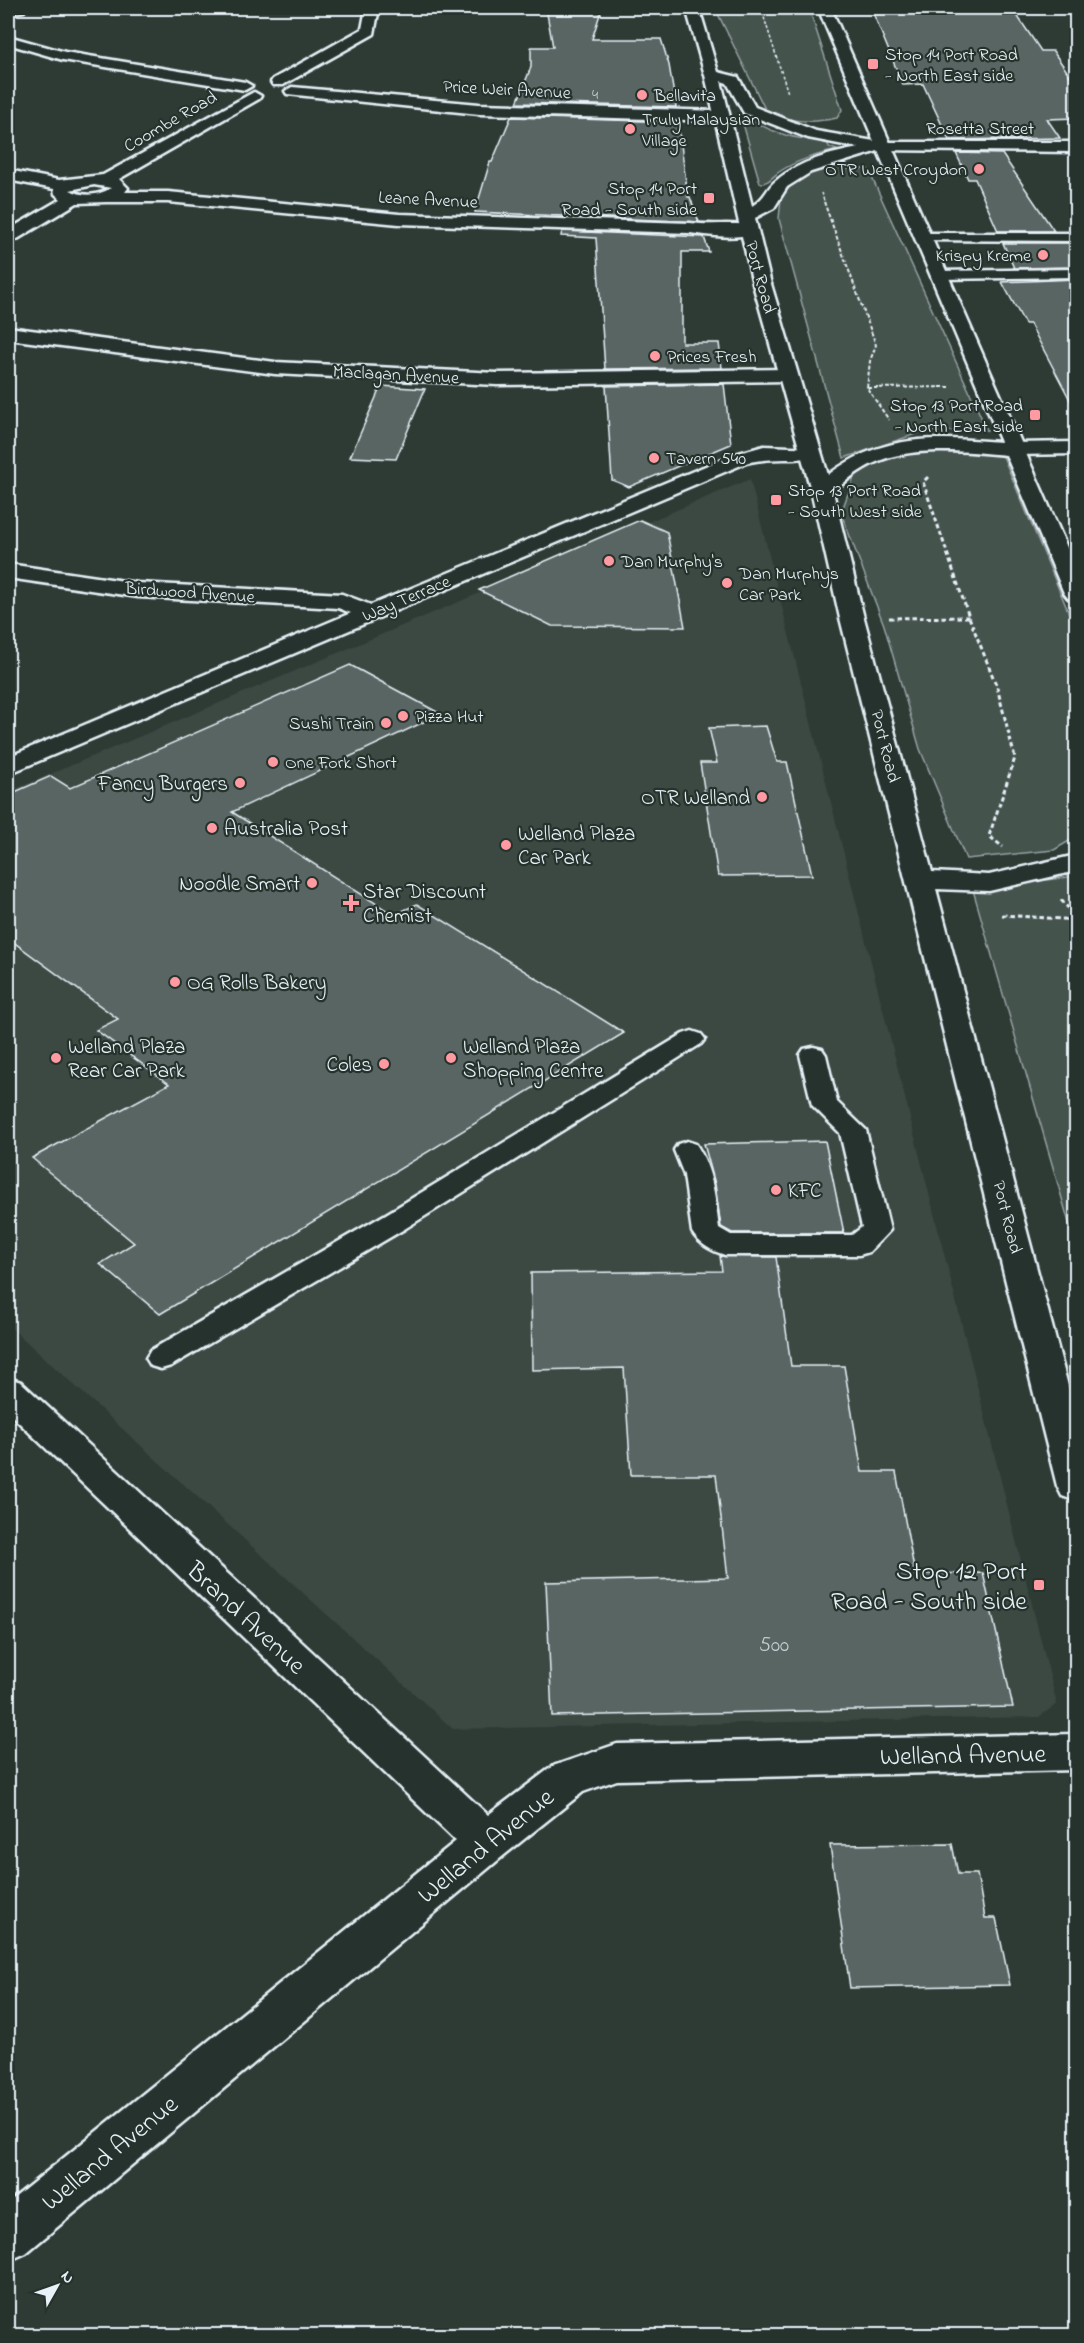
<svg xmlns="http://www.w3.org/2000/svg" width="1084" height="2343" font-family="'Indie Flower',sans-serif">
	<rect width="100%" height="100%" fill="#2e3b35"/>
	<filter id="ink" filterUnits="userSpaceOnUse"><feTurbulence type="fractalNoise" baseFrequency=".0167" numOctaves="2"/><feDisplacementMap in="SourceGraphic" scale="12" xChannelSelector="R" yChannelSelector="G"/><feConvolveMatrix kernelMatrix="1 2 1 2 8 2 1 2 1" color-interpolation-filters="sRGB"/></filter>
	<g filter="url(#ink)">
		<polygon fill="#3b4843" points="750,479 1057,1704 1039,1717 453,1729 8,1325 8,792"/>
		<g fill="#45524e" stroke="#96a2a3" stroke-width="1.5">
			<path d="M715 8H809L842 110 837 118C813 123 786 123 765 109Z"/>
			<path d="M742 120C754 120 763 127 774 131 791 138 809 140 827 142L829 147 837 150C816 155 797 160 779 172 772 177 769 183 760 183Z"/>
			<polygon points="845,157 848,169 868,169 987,430 922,432 844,458 779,219 781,198 797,178"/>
			<polygon points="906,451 1002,454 1076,630 1076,837 1054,850 966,859 920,749 884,625 841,513 857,469"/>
			<polygon points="1076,876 1076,1247 973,890"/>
		</g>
		<g fill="#596563" stroke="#e8f1f8" stroke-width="1.5">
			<polygon points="546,8 602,8 592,39 661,39 669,65 676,107 517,103 531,67 531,47 553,47"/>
			<polygon points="871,8 1012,8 1041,51 1053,51 1077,86 1077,118 1047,119 1060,138 949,140 923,84 903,85"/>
			<polygon points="511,117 678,122 688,197 690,197 699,222 475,212 490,162 492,162"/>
			<polygon points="956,153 1002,154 1054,231 998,231 975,179 968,179"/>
			<polygon points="562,231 704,237 709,252 682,252 682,343 719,343 722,368 605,369 596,238 561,236"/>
			<polygon points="1003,243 1077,243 1077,267 1014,268"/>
			<polygon points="1077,279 1077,413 1030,324 1025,324 1002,282"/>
			<polygon points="724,384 731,444 629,487 612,480 606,386"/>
			<polygon points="381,386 425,389 396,459 350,457"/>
			<polygon points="640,520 667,532 685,627 552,626 479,590"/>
			<polygon points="350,665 441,714 232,812 394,915 417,904 624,1033 160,1314 100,1264 134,1243 32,1158 169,1084 96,1030 118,1019 8,938 8,795 51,776 70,788"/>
			<polygon points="766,726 777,762 787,762 812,875 718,876 700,763 717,763 709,728"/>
			<polygon points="825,1141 844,1233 732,1233 721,1227 715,1184 704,1144"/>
			<polygon points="720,1256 776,1257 791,1366 844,1366 862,1472 896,1472 915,1574 983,1573 1013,1707 552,1716 546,1582 728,1578 716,1475 631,1475 624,1368 532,1370 531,1273 722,1271"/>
			<polygon points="952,1844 958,1874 977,1874 985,1918 996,1918 1010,1985 850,1988 830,1845"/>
		</g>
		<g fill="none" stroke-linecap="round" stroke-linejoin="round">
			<g stroke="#e8f1f8" stroke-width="5">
				<g id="lane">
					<polygon points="923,233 1076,233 1076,241 918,240 916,237 918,234"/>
					<polygon points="1076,269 1076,277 939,279 932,275 939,271"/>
					<polygon points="692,1031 701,1034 705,1039 701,1044 406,1228 171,1366 161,1369 151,1366 146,1358 151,1350 386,1214 683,1034"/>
					<path d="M813 1047 822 1049 826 1055 837 1102 866 1130 890 1230 869 1252 859 1255H725C712 1251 699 1244 692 1232L684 1175 674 1150 678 1144 687 1141 696 1144C713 1170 715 1198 719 1228L731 1235H852L862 1227 840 1133 812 1105 800 1055 804 1049Z"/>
				</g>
			</g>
			<g stroke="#e8f1f8" stroke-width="5">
				<g id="street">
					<polygon points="366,8 379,8 374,34 283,85 273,85 271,82 273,79 362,29"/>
					<polygon points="8,36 65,52 245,82 252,86 245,90 63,60 8,44"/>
					<polygon points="292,87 479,104 720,111 728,116 720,121 479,114 287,94 285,91"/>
					<path d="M254 92 261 96 259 99 119 179 128 188 125 192H168L399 214 690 223C711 226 735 222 754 226L757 230 754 234C734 239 710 236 690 233L399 224 168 202H106L77 203 14 241 8 242V230L61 199 55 194 54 189 8 180V170L59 180 103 175ZM94 185 111 188C98 196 83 197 70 190Z"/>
					<polygon points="8,327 275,362 497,373 787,369 794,371 797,375 794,379 787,381 497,385 275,374 8,339"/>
					<polygon points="1076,442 1076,454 1015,455 1008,453 1005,449 1008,445 1015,443"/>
					<path d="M764 446 816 448 819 452 816 456C793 462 772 456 746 463L8 774V757L351 613 338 608 138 597 8 578V564L138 583 342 594 371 605 732 455Z"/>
					<polygon points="8,1378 21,1382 488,1815 553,1766 617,1744 1076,1734 1076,1770 617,1780 583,1792 503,1856 26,2253 8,2261 8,2203 456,1841 8,1412"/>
				</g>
			</g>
			<g stroke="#e8f1f8" stroke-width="5">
				<polygon id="secondary" points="884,142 1076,142 1076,152 878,150 876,147 878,144"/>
			</g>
			<g stroke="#e8f1f8" stroke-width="5">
				<polygon id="primary" points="8,8 26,8 24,11 8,14"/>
			</g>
			<g stroke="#e8f1f8" stroke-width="5">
				<path id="highway" d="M686 8H699L718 72 738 77 755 107 816 131 874 141 818 8H831L1076 568V600L1068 598 1064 593 1006 455C963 451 902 444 863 469 852 475 843 484 833 492L864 618 932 872 989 875 1076 855V871L989 891 936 889 1076 1416V1501L1062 1496 1057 1486 840 618 811 490 753 284 705 75ZM721 81 727 83 744 113 808 138 859 148C832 153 799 161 777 180 766 188 766 198 752 206ZM878 151 1001 442C936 437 883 433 828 475L771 284 755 218 774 208 787 187 811 172Z"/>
			</g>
			<g stroke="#e8f1f8" stroke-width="1.5" stroke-dasharray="3 2" stroke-linecap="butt">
				<polyline points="761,8 788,93"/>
				<polyline points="821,193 825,203"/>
			</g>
			<g stroke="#e8f1f8" stroke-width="2" stroke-dasharray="4 2" stroke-linecap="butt">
				<polyline points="824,202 876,345 870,361 867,388 889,420"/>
				<polyline points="868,388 950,387"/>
			</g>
			<g stroke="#e8f1f8" stroke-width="3" stroke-dasharray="4.5 3" stroke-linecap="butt">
				<polyline points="928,477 923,482 969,617 997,687 1015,758 989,836 1003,847"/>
				<polyline points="889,618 969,617"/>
				<polyline points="1061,900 1070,910 1076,925"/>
				<polyline points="1002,915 1076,920"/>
			</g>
			<use href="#lane" fill="#26332d" fill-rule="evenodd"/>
			<use href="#street" fill="#26332d" fill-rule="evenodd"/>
			<use href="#secondary" fill="#26332d" fill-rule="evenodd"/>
			<use href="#primary" fill="#26332d" fill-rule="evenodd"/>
			<use href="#highway" fill="#26332d" fill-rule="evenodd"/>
		</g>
	</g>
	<g fill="#ff9aa2" stroke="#26332d" stroke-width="2">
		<rect x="867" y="58" width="12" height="12" rx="3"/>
		<circle cx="642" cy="95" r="6"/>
		<circle cx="630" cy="129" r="6"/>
		<circle cx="979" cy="169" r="6"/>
		<rect x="703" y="192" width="12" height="12" rx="3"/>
		<circle cx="1043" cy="255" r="6"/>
		<circle cx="655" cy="356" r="6"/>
		<rect x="1029" y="409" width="12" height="12" rx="3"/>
		<circle cx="654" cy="458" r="6"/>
		<rect x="770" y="494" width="12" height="12" rx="3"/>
		<circle cx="609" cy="561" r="6"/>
		<circle cx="727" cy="583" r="6"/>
		<circle cx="403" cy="716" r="6"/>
		<circle cx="386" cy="723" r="6"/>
		<circle cx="273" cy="762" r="6"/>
		<circle cx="240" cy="783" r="6"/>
		<circle cx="762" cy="797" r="6"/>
		<circle cx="212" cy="828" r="6"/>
		<circle cx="506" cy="845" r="6"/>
		<circle cx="312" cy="883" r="6"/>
		<path d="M348 894h6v6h6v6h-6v6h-6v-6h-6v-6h6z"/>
		<circle cx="175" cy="982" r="6"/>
		<circle cx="56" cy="1058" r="6"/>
		<circle cx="451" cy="1058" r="6"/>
		<circle cx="384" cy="1064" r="6"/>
		<circle cx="776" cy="1190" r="6"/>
		<rect x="1033" y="1579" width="12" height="12" rx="3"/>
	</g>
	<g text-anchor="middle" stroke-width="4.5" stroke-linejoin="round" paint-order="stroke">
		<g font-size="15" fill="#c4ced3">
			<text x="595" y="99">4</text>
		</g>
		<g font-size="18" fill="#e8f1f8" stroke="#26332d" text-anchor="start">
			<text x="885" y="60">Stop 14 Port Road<tspan x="885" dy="21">- North East side</tspan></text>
			<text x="654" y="101">Bellavita</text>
			<text x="642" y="125">Truly Malaysian<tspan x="642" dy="21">Village</tspan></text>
			<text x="967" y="175" text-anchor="end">OTR West Croydon</text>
			<text x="697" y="194" text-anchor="end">Stop 14 Port<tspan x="697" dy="21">Road - South side</tspan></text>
			<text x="1031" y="261" text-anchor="end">Krispy Kreme</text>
			<text x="667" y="362">Prices Fresh</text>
			<text x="1023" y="411" text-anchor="end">Stop 13 Port Road<tspan x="1023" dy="21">- North East side</tspan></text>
			<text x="666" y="464">Tavern 540</text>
			<text x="788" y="496">Stop 13 Port Road<tspan x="788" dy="21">- South West side</tspan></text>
			<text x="621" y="567">Dan Murphy's</text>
			<text x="739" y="579">Dan Murphys<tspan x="739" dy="21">Car Park</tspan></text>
			<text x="415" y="722">Pizza Hut</text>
			<text x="374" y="729" text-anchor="end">Sushi Train</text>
			<text x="285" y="768">One Fork Short</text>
		</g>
		<g font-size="18" fill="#e8f1f8" stroke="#26332d">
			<text transform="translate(507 89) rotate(3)" y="6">Price Weir Avenue</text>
			<text transform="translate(170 121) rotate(-30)" y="6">Coombe Road</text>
			<text x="980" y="134">Rosetta Street</text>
			<text transform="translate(428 199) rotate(3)" y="6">Leane Avenue</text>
			<text transform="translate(761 277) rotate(75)" y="6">Port Road</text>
			<text transform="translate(396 374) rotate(3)" y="6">Maclagan Avenue</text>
			<text transform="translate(190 592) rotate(4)" y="6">Birdwood Avenue</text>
			<text transform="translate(406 598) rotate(-23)" y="6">Way Terrace</text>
			<text transform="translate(886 746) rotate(76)" y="6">Port Road</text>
			<text transform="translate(1008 1217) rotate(76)" y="6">Port Road</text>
		</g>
		<g font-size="21" fill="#e8f1f8" stroke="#26332d" text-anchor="start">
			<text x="228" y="790" text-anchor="end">Fancy Burgers</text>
			<text x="750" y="804" text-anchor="end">OTR Welland</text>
			<text x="224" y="835">Australia Post</text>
			<text x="518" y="840">Welland Plaza<tspan x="518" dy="24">Car Park</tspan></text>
			<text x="300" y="890" text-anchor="end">Noodle Smart</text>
			<text x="363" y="898">Star Discount<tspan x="363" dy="24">Chemist</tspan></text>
			<text x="187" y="989">OG Rolls Bakery</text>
			<text x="68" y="1053">Welland Plaza<tspan x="68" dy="24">Rear Car Park</tspan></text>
			<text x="463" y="1053">Welland Plaza<tspan x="463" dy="24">Shopping Centre</tspan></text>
			<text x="372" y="1071" text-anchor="end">Coles</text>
			<text x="788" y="1197">KFC</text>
		</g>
		<g font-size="21" fill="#c4ced3">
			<text x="774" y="1651">500</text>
		</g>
		<g font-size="26" fill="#e8f1f8" stroke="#26332d" text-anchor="end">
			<text x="1027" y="1579">Stop 12 Port<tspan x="1027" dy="30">Road - South side</tspan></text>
		</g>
		<g font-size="26" fill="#e8f1f8" stroke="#26332d">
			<text transform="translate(247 1617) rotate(43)" y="9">Brand Avenue</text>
			<text transform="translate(963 1754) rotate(-1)" y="9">Welland Avenue</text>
			<text transform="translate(485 1845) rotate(-39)" y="9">Welland Avenue</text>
			<text transform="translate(109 2152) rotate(-39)" y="9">Welland Avenue</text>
		</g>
	</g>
	<rect width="1084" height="2343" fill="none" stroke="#26332d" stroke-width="30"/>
	<rect x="15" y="15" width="1054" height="2313" fill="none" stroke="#e8f1f8" stroke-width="2" filter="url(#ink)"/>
	<g transform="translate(57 2286) rotate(50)" stroke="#26332d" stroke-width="4.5" paint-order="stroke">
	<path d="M0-4.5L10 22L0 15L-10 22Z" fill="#e8f1f8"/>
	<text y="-9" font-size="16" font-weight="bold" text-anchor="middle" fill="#e8f1f8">N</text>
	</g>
</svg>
